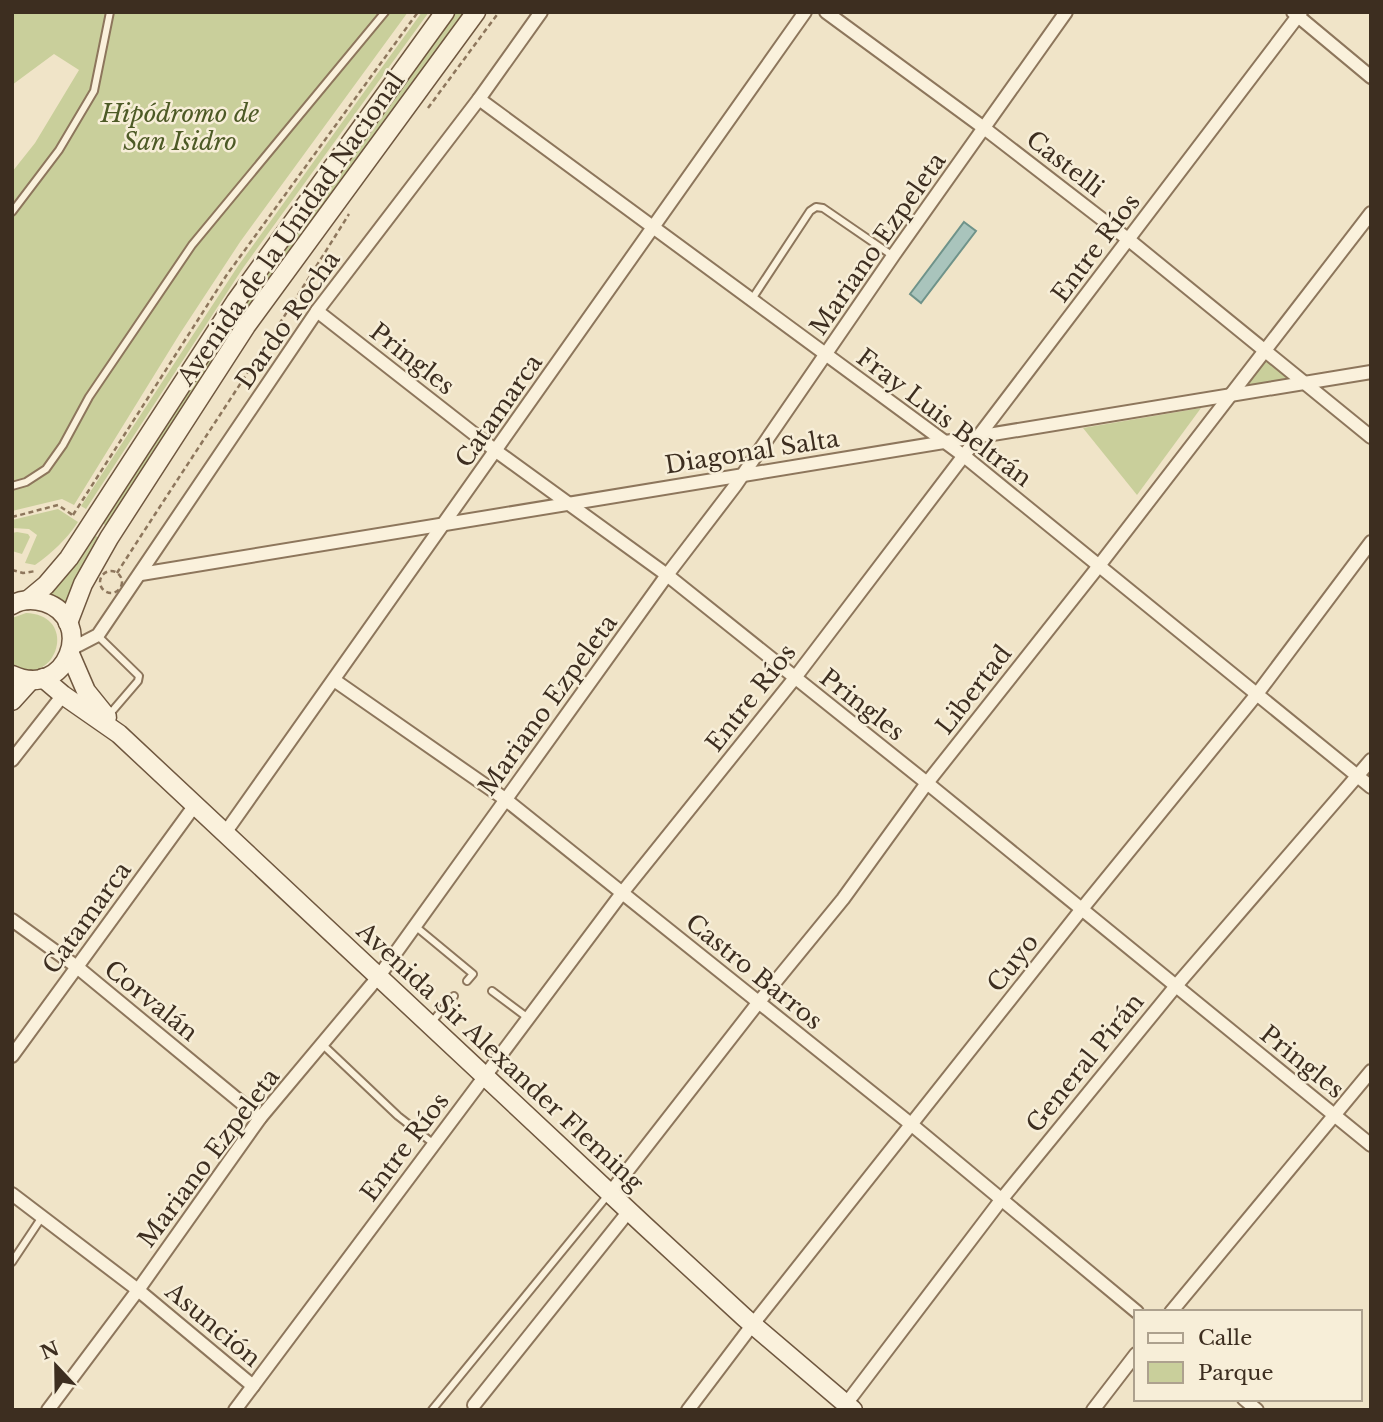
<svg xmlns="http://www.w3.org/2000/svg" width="1383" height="1422" font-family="'Libre Baskerville',serif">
	<rect width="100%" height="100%" fill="#f0e4c8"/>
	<g fill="#c9cf9b">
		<polygon points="12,12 408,12 240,242 179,335 74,505 62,499 12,511 12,172 35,143 79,70 54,54 12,85"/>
		<polygon points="422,12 429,12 243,268 86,509 81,506 238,266"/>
		<polygon points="453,12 467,12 111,529 102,523 229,325"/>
		<polygon points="1265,351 1305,383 1229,395"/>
		<polygon points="1201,408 1137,495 1083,428"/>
		<path d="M58 509 78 522C66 540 52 553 35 565L25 563 37 535 29 529 12 528V520Z"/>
		<polygon points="17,532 28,534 30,537 22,554 12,551 12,533"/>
		<polygon points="94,535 102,540 69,611 43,594 70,572"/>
		<path d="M26 613C81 615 55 691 12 665V618Z"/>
	</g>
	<polygon fill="#a9c4bc" stroke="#6f938a" stroke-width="2" points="964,222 976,231 921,303 910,294"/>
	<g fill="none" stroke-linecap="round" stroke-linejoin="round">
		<g stroke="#8d765c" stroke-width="10">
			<g id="service">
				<polyline points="12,212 59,150 94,91 110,12"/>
				<polyline points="752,299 810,211 816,207 823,208 893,256"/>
				<polyline points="12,486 26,482 46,469 63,445 89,397 192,245 385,12"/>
				<polyline points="98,636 139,676 138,681 108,716"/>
				<polyline points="415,926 473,974 467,981"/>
				<polyline points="492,991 528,1018"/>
				<polyline points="430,1024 454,996"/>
				<polyline points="322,1044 398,1116 434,1144"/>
				<polyline points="12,1262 42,1217"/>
				<polyline points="432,1410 608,1195"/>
			</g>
		</g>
		<g stroke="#8d765c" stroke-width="16">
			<g id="minor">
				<polyline points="826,12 984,128 1129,240 1371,437"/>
				<polyline points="1293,12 1371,77"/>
				<polyline points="479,99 964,456 1371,787"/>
				<polyline points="317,311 496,451 667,575 927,783 1371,1145"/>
				<polyline points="141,574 1371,372"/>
				<polyline points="71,649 98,635 317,311 479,99 541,12"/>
				<polyline points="334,680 505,799 912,1125 1137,1312"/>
				<polyline points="12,760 63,695"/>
				<polyline points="225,833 805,12"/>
				<polyline points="12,920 77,967 260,1118"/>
				<polyline points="12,1056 195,805"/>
				<polyline points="610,1193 758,1003 843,899 927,783 1098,567 1371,213"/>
				<polyline points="12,1194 138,1290 253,1386"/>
				<polyline points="1171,1312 1371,1071"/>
				<polyline points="1244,1399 1257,1410"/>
				<polyline points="846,1404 1001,1200 1175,987 1371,760"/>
				<polyline points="474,1405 629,1211"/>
				<polyline points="48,1410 138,1290 260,1118 379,976 667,575 735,486 893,256 1066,12"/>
				<polyline points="235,1410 622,893 794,679 1301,12"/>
				<polyline points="688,1410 753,1324 1081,910 1257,694 1371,542"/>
				<polyline points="1093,1410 1136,1354"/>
			</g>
		</g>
		<g stroke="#6f573f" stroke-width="21">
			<g id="secondary">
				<polyline points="28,600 46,585 69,558 236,301 445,12"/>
				<path d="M12 605C22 599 33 599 44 602 97 619 67 701 12 675"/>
				<polyline points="68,623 83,584 109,538 246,326 476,12"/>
				<polyline points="70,654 86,691 107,717"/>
				<polyline points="43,678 63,695 119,734 645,1226 745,1318 853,1410"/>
				<polyline points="12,701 31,680"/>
			</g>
		</g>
		<g stroke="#8d765c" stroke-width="2.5" stroke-dasharray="5 3.5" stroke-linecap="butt">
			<polyline points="428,108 499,12"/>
			<polyline points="73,515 226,276 418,12"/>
			<polyline points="12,517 58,505 74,516"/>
			<polyline points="12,570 23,573 36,571"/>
			<circle cx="111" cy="582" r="11"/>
			<path d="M117 573C194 453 274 335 349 214"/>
		</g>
		<use href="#service" stroke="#faf1dc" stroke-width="6"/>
		<use href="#minor" stroke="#faf1dc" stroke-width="12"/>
		<use href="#secondary" stroke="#faf1dc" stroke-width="18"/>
	</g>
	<g text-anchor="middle" stroke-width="5" stroke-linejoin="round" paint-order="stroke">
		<g font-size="24" font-style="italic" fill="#4d5a26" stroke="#f7eed8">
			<text x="180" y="122">Hipódromo de<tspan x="180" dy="28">San Isidro</tspan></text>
		</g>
		<g font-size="24" fill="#3d2e20" stroke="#f7eed8">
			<text transform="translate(1065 164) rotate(38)" y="8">Castelli</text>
			<text transform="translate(291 229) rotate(-55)" y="8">Avenida de la Unidad Nacional</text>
			<text transform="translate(878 244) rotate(-55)" y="8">Mariano Ezpeleta</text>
			<text transform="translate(1096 248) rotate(-53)" y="8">Entre Ríos</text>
			<text transform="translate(288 320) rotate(-55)" y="8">Dardo Rocha</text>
			<text transform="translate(412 359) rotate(38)" y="8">Pringles</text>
			<text transform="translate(499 411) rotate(-55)" y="8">Catamarca</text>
			<text transform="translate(944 418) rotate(37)" y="8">Fray Luis Beltrán</text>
			<text transform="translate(752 452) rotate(-9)" y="8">Diagonal Salta</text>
			<text transform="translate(974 690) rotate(-52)" y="8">Libertad</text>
			<text transform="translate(751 698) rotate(-52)" y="8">Entre Ríos</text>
			<text transform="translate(548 705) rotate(-54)" y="8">Mariano Ezpeleta</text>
			<text transform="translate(862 705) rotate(38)" y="8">Pringles</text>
			<text transform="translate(87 918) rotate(-54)" y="8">Catamarca</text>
			<text transform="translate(1013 963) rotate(-52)" y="8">Cuyo</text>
			<text transform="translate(754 972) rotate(39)" y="8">Castro Barros</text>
			<text transform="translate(151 1001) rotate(39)" y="8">Corvalán</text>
			<text transform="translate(500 1057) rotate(43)" y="8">Avenida Sir Alexander Fleming</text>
			<text transform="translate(1302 1062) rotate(39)" y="8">Pringles</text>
			<text transform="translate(1085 1063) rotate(-51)" y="8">General Pirán</text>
			<text transform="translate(405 1147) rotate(-53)" y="8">Entre Ríos</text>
			<text transform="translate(209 1158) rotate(-53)" y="8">Mariano Ezpeleta</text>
			<text transform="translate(213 1325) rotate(40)" y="8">Asunción</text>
		</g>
	</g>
	<rect width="1383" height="1422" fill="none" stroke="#3d2e20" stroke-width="28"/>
	<rect x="1134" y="1310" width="228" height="91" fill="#f7eed8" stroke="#ada18e" stroke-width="2"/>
	<rect x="1148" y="1333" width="35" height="10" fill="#faf1dc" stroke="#ada18e" stroke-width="2"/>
	<text x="1198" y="1345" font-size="21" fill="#3d2e20">Calle</text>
	<rect x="1148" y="1362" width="35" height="21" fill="#c9cf9b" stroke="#ada18e" stroke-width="2"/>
	<text x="1198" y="1380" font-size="21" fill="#3d2e20">Parque</text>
	<g transform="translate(56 1366) rotate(338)" stroke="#f7eed8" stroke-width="5" paint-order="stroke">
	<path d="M0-5L12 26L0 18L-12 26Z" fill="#3d2e20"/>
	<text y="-10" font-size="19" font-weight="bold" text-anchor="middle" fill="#3d2e20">N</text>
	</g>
</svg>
